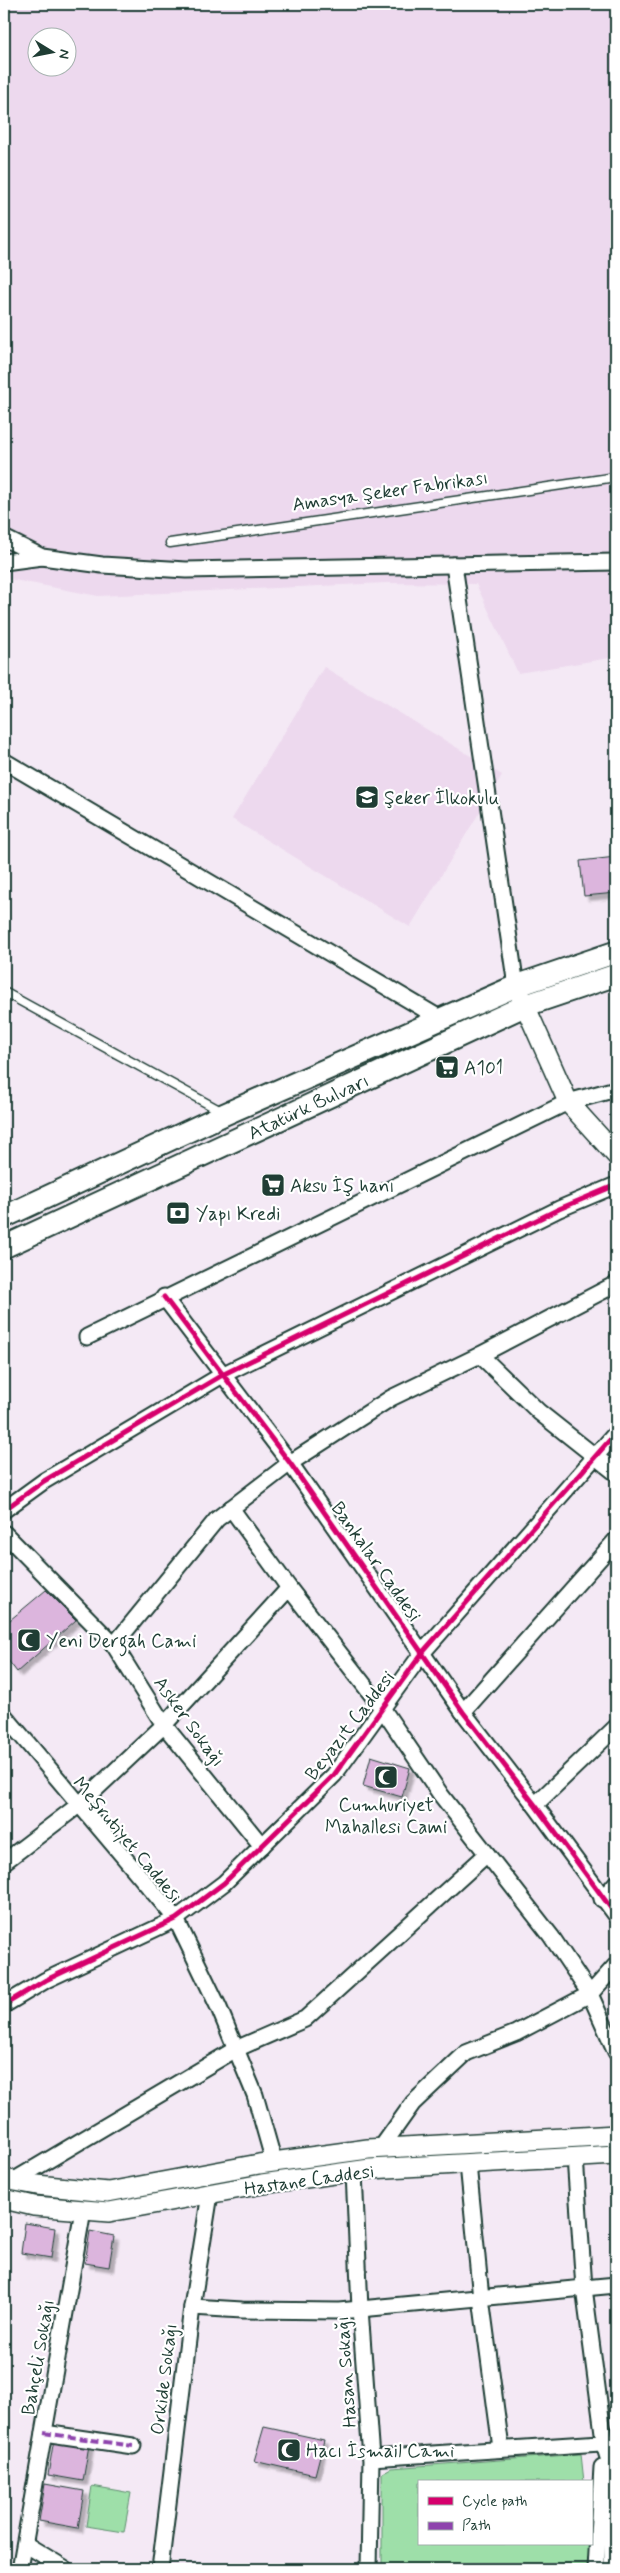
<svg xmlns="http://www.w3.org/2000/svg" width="620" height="2573" font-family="Mynerve,sans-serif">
	<defs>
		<filter id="shadow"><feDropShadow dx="4.5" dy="4.5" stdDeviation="1" flood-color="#0004"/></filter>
	</defs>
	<rect width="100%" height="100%" fill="#f4e9f5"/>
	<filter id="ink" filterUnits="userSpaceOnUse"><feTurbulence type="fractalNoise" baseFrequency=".02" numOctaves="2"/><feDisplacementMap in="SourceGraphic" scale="10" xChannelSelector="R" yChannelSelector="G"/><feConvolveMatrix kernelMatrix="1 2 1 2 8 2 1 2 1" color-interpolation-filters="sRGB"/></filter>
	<g filter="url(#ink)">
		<g fill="#edd9ee" fill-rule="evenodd">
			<path d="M4 4H616V657L518 673 476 584 386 583 98 596 4 578ZM38 38H68V68H38Z"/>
			<polygon points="324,667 502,775 410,927 232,819"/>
		</g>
		<g fill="#9edfa9" stroke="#5e8e6e">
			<polygon points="581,2454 584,2482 419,2482 419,2544 589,2544 591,2569 382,2569 382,2473 391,2468"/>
			<polygon points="92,2486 131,2493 124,2532 86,2526"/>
		</g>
		<g fill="#dcb5dd" stroke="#1f3d34" filter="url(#shadow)">
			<polygon points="616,857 616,893 584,896 580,861"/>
			<polygon points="46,1590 76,1620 17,1672 4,1655 4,1625"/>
			<polygon points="371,1756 410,1768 402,1797 363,1786"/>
			<polygon points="25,2223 55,2228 51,2258 21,2253"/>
			<polygon points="90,2231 114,2236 109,2267 85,2263"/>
			<polygon points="264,2427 324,2440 315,2475 254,2461"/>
			<polygon points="54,2439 89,2445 83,2481 48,2475"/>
			<polygon points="45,2484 84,2491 78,2528 39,2521"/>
		</g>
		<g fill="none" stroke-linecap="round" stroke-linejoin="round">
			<g stroke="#1f3d34" stroke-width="11">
				<g id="service">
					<polyline points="170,543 616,477"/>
					<polyline points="4,992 221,1111"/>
				</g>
			</g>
			<g stroke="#1f3d34" stroke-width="19">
				<g id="minor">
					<polyline points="4,538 42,557 102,565 186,570 616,562"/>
					<polyline points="4,562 42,557"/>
					<polyline points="454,565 516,986"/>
					<polyline points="4,761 441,1019"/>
					<polyline points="164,1297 290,1463 463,1712 535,1805 616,1915"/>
					<polyline points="87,1337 568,1102 616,1089"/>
					<polyline points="480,1355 539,1412 616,1473"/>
					<polyline points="231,1508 289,1588 382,1708 441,1795 551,1936 590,1994 616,2052"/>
					<polyline points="4,1510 44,1481 224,1374 559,1209 616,1185"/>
					<polyline points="4,1533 114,1645 164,1725 262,1846"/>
					<polyline points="114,1645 217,1519 290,1463 391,1398 480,1355 616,1284"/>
					<polyline points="463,1712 616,1540"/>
					<polyline points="4,1715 176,1919 219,2008 255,2095 274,2162"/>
					<polyline points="535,1805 616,1727"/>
					<polyline points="4,1862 80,1804 164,1725 289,1588"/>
					<polyline points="602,1899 616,1883"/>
					<polyline points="4,2005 46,1980 176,1919 224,1883 334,1775 423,1652 616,1433"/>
					<polyline points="381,2148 413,2103 466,2053 516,2033 590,1994 616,1965"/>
					<polyline points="575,2157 584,2288 605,2448 611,2467 612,2569"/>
					<polyline points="468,2164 481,2298 501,2448"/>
					<polyline points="354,2172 360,2309 371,2458 369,2569"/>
					<polyline points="13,2181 236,2049 305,2019 487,1854"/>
					<polyline points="192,2307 242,2310 339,2311 616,2285"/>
					<polyline points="44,2433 133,2446"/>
					<polyline points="371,2458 616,2442"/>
					<polyline points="25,2544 66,2569"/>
					<polyline points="20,2569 83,2210"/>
					<polyline points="160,2569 192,2307 210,2194"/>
					<polyline points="596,2569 602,2467"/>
				</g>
			</g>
			<g stroke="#1f3d34" stroke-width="22">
				<g id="tertiary">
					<polyline points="519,992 568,1102 616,1155"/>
					<polyline points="4,2179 37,2185 108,2192 259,2164 368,2149 616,2135"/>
					<polyline points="4,2199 34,2206 109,2212 262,2184 370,2169 616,2155"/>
				</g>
			</g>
			<g stroke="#1f3d34" stroke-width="25">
				<g id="secondary">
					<polyline points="4,1217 225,1114 516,986 616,952"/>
					<polyline points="4,1247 524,1006 616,975"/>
				</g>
			</g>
			<use href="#service" stroke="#fff" stroke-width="8"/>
			<use href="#minor" stroke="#fff" stroke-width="15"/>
			<use href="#tertiary" stroke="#fff" stroke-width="19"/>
			<use href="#secondary" stroke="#fff" stroke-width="21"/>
			<polyline stroke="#8e44ad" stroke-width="4" stroke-dasharray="8 4" stroke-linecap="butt" points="44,2433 133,2446"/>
			<g stroke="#fff" stroke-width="8">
				<g id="cycleway">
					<polyline points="164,1297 290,1463 463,1712 535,1805 616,1915"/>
					<polyline points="4,1510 44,1481 224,1374 559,1209 616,1185"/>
					<polyline points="4,2005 46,1980 176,1919 224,1883 334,1775 423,1652 616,1433"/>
				</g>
			</g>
			<use href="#cycleway" stroke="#d6006c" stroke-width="5"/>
		</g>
	</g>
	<defs>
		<g id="school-square" transform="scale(1.25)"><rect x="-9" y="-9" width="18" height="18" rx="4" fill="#1f3d34" stroke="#fff"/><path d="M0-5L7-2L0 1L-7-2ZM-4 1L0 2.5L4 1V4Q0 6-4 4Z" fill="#fff"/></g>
		<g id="supermarket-square" transform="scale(1.25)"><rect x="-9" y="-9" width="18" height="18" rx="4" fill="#1f3d34" stroke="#fff"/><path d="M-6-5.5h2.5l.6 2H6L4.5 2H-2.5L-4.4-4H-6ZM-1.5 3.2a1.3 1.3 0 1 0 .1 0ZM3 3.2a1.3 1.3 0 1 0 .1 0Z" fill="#fff"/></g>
		<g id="bank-square" transform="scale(1.25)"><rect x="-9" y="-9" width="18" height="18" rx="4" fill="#1f3d34" stroke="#fff"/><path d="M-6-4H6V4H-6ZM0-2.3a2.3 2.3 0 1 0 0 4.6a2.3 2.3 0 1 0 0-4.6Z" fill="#fff"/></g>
		<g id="mosque-square" transform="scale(1.25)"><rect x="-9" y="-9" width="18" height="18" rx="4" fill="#1f3d34" stroke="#fff"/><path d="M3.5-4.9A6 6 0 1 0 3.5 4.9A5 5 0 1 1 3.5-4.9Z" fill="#fff"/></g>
	</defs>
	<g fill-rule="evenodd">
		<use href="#school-square" x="367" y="797"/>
		<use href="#supermarket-square" x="447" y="1067"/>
		<use href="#supermarket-square" x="273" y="1185"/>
		<use href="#bank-square" x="178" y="1213"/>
		<use href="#mosque-square" x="29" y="1640"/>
		<use href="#mosque-square" x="386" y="1777"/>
		<use href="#mosque-square" x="289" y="2450"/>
	</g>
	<g text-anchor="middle" stroke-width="4.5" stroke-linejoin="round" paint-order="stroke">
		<g font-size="19" fill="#1f3d34" stroke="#fff">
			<text transform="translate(390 490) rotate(-8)" y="7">Amasya Şeker Fabrikası</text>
			<text transform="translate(308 1106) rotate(-25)" y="7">Atatürk Bulvarı</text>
			<text transform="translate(377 1561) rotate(55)" y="7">Bankalar Caddesi</text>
			<text transform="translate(190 1721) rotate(54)" y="7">Asker Sokağı</text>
			<text transform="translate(349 1725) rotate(-52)" y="7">Beyazıt Caddesi</text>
			<text transform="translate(128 1839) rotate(50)" y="7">Meşrutiyet Caddesi</text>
			<text transform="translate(309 2179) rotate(-8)" y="7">Hastane Caddesi</text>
			<text transform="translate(37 2357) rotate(-80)" y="7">Bahçeli Sokağı</text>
			<text transform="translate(345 2372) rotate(-94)" y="7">Hasan Sokağı</text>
			<text transform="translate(163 2379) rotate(-83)" y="7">Orkide Sokağı</text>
		</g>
		<g font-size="19" fill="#1f3d34" stroke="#fff" text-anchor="start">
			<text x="384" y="804">Şeker İlkokulu</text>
			<text x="464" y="1074">A101</text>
			<text x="290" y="1192">Aksu İş hanı</text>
			<text x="196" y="1220">Yapı Kredi</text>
			<text x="46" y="1647">Yeni Dergah Cami</text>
			<text x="386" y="1811" text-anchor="middle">Cumhuriyet<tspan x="386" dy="22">Mahallesi Cami</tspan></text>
			<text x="306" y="2457">Hacı İsmail Cami</text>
		</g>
	</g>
	<rect width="620" height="2573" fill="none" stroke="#fff" stroke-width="20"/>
	<rect x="10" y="10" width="600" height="2553" fill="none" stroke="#1f3d34" stroke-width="2" filter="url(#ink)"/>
	<rect x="418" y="2480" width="175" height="65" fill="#ffffff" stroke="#a5b1ae"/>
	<rect x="428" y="2497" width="25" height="8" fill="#d6006c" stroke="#a5b1ae"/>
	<text x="462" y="2506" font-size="15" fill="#1f3d34">Cycle path</text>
	<rect x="428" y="2522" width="25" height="8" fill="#8e44ad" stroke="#a5b1ae"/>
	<text x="462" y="2530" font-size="15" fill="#1f3d34">Path</text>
	<g transform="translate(52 52) rotate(100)"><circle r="24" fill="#ffffff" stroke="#a5b1ae"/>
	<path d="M0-4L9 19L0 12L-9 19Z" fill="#1f3d34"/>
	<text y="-8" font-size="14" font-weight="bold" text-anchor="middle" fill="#1f3d34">N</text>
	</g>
</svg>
